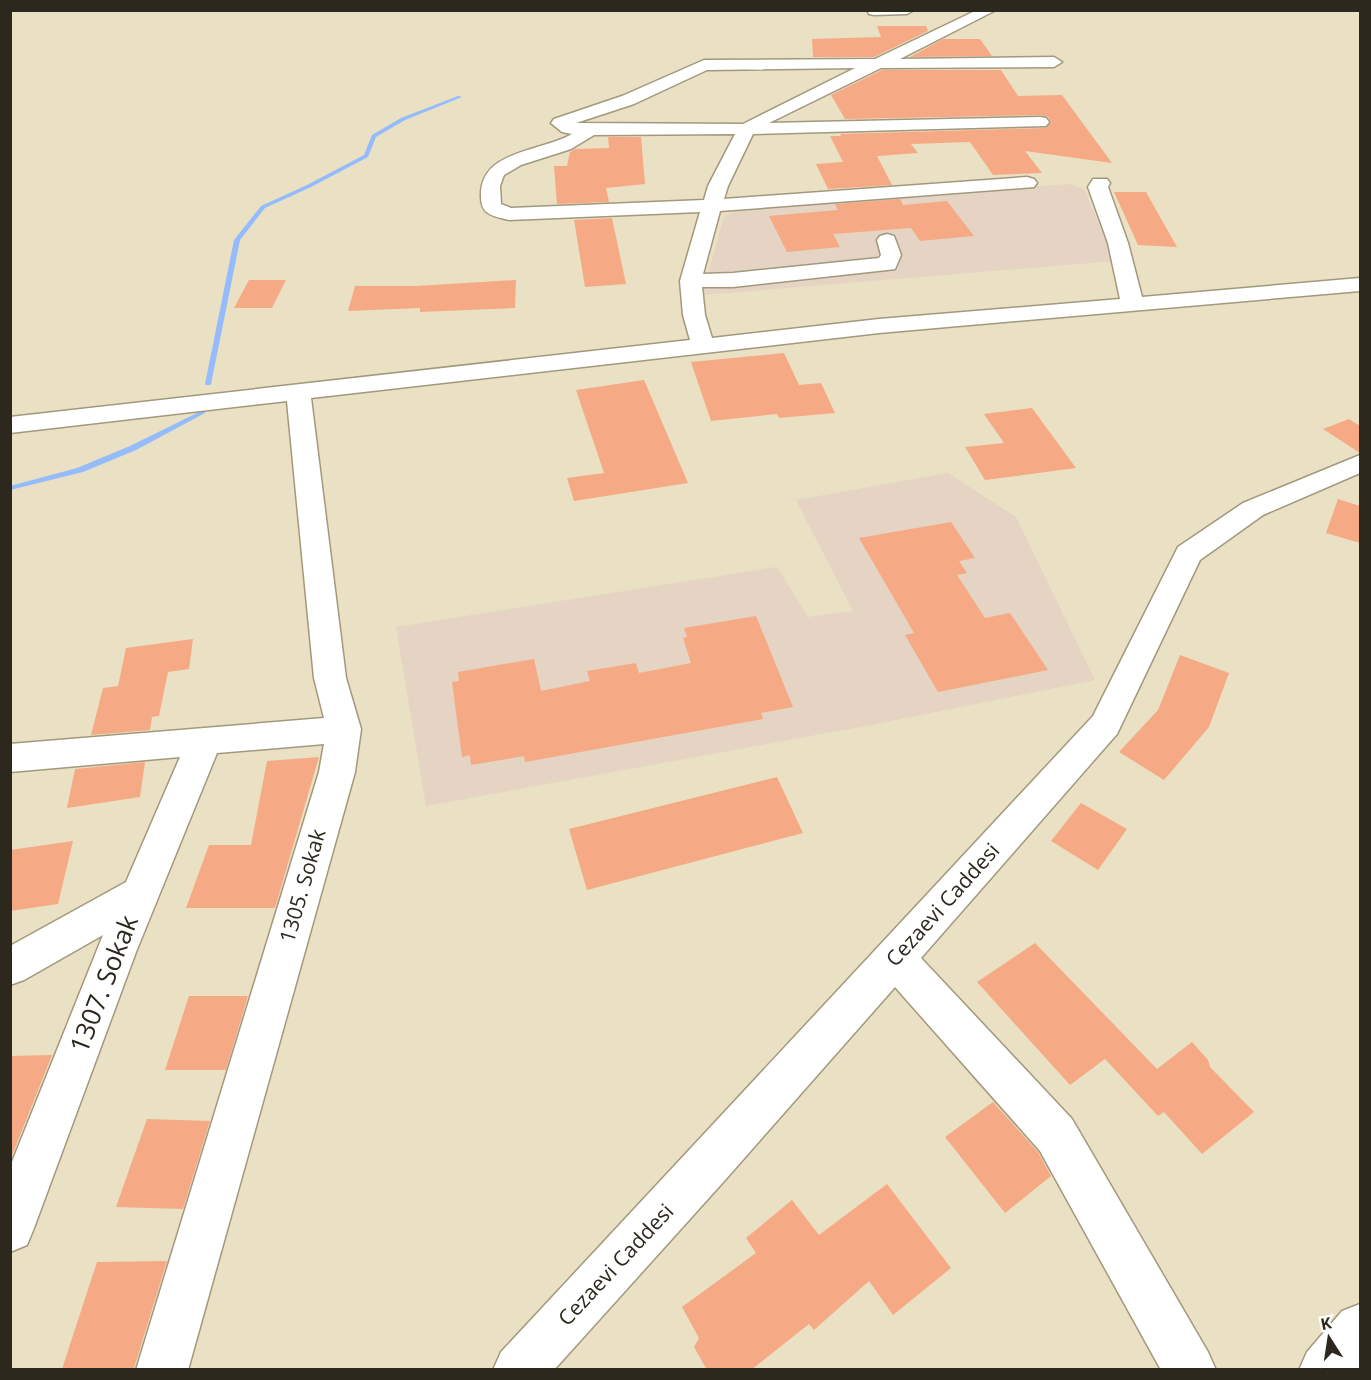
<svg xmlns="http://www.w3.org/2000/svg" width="1371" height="1380" font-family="'Open Sans',sans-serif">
	<rect width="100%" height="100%" fill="#eae0c3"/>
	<g fill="#e5d3c3">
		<polygon points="1068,184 1084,189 1115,261 702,295 724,217 743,208"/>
		<polygon points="948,473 1016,517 1095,680 871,725 426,806 396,627 777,567 808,617 853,611 796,500"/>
	</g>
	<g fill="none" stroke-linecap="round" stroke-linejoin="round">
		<g fill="#94bbfd" fill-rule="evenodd">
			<polygon points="458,96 462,97 405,120 376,137 368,157 311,187 265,208 240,240 211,384 210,385 206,385 205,384 234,240 261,206 307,185 364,155 372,135 401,118"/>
			<polygon points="203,410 205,411 205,413 136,450 83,472 10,490 10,486 77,468 130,446"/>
		</g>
	</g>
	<g fill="#f6a985">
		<polygon points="877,26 926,26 928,31 874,57 813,57 812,39 881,37"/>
		<polygon points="943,39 980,39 992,56 910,57"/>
		<polygon points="882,70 1001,70 1018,96 1062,95 1112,163 1025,151 1042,173 993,175 970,142 911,144 918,153 877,156 892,185 828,189 816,164 843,162 830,136 841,136 840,134 1046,128 1051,122 1048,117 1040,115 845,119 831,95"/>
		<polygon points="608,137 641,137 645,184 606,188 609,202 557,204 554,166 567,166 570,152 575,149 609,148"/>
		<polygon points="1114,192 1146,192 1177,247 1138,245"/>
		<polygon points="900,199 903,205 947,201 974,236 920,241 911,228 833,234 840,247 787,252 769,216 838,210 835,204"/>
		<polygon points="612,218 626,284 585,287 574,220"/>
		<polygon points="249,280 286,280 272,308 234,308"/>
		<polygon points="516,280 515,308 420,312 420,308 348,311 355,286 416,286"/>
		<polygon points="784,353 799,385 821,383 835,413 779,418 777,414 711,421 691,362"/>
		<polygon points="644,380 688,483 574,501 567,478 604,473 576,390"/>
		<polygon points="1032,408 1076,468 985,480 965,447 1004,443 984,414"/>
		<polygon points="1349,419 1360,426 1360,453 1323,429"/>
		<polygon points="1338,499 1360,506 1360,543 1326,533"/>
		<polygon points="951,522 975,558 959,561 967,573 957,575 985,618 1010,613 1048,670 938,692 905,635 914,633 859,538"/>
		<polygon points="756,616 793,707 761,713 763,719 525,762 524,756 471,765 470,755 462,757 452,682 459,681 458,672 534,659 541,691 590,681 587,671 636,663 639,673 691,663 683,638 687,637 684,628"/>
		<polygon points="193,639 189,669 168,672 159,716 152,717 150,730 91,735 103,688 118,686 126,648"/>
		<polygon points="1180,655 1229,673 1209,727 1164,780 1119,752 1158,710"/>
		<polygon points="319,757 275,908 186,908 209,845 251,845 267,761"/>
		<polygon points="145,762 140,797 67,808 75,769"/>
		<polygon points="777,777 803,833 587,890 569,829"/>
		<polygon points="1081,803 1127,829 1098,870 1051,841"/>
		<polygon points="73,841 58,904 10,911 10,850"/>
		<polygon points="1035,943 1157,1069 1192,1042 1208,1060 1210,1067 1254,1112 1202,1154 1164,1112 1158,1116 1105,1059 1070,1085 977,982"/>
		<polygon points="189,996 248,996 226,1070 165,1070"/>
		<polygon points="52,1055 11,1158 10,1158 10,1056"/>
		<polygon points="993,1102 1038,1152 1051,1176 1005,1213 945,1137"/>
		<polygon points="147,1119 210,1121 183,1209 116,1207"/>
		<polygon points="887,1184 951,1268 893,1315 869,1281 814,1330 809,1324 751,1370 707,1370 694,1347 699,1338 682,1307 756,1253 746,1238 792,1200 819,1235"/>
		<polygon points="167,1261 134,1368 62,1369 97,1262"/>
	</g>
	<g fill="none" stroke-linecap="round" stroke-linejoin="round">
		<g stroke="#a2987d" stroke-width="3">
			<g id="minor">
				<polygon points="867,10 914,10 907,14 874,15 869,14"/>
				<path d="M977 10H996L900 59 1054 57 1062 62 1054 67 881 68 769 123 1040 117 1046 118 1049 122 1046 126 753 134 728 186 724 199 1027 177 1034 179 1037 183 1034 187 720 211 703 274 733 273 879 258 881 255 877 240 880 236 887 234 894 236 901 255 895 269 887 270 733 287H702L705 315 712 338 879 319 1120 299 1108 243 1088 187 1093 179H1107L1110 183 1108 187 1128 243 1142 297 1360 278V291L879 333 311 398 346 678 361 729 355 772 188 1370H136L319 772 324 744 217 753 136 952 34 1228 27 1245 10 1252V1167L103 935 24 980 10 985V946L126 882 180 757 10 772V744L324 718 314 678 287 401 10 433V417L690 340 683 315 680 281 700 212 509 220C493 216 481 215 481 197 479 150 541 152 572 134L562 132 551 123 554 119 622 96 704 60 875 59ZM855 68 743 124 576 123 634 104 707 70ZM735 134 708 186 704 200 511 208 501 204 500 186 504 175 521 165 571 149 594 135Z"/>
				<polygon points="1360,455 1360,473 1263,515 1200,560 1117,734 921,958 1072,1119 1208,1352 1216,1370 1161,1370 1040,1151 895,987 726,1179 554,1370 493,1370 501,1352 1093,716 1178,547 1243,503"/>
				<polygon points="1360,1304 1359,1370 1299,1370 1307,1352 1342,1311"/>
			</g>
		</g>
		<use href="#minor" fill="#fff" fill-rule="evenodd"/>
	</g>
	<g text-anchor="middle" stroke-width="4.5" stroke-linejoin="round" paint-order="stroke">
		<g font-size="21" fill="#2c281d" stroke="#fff">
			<text transform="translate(303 886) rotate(-74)" y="7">1305. Sokak</text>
			<text transform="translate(943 905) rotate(-48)" y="7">Cezaevi Caddesi</text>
			<text transform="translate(616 1265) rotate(-47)" y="7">Cezaevi Caddesi</text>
		</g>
		<g font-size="26" fill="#2c281d" stroke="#fff">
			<text transform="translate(104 984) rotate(-69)" y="9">1307. Sokak</text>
		</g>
	</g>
	<rect width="1371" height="1380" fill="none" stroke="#2c281d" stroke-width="24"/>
	<g transform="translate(1329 1338) rotate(348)" stroke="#ffffff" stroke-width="4.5" paint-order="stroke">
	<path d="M0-4.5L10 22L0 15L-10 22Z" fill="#2c281d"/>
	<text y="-9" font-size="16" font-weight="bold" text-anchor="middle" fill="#2c281d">K</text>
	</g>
</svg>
